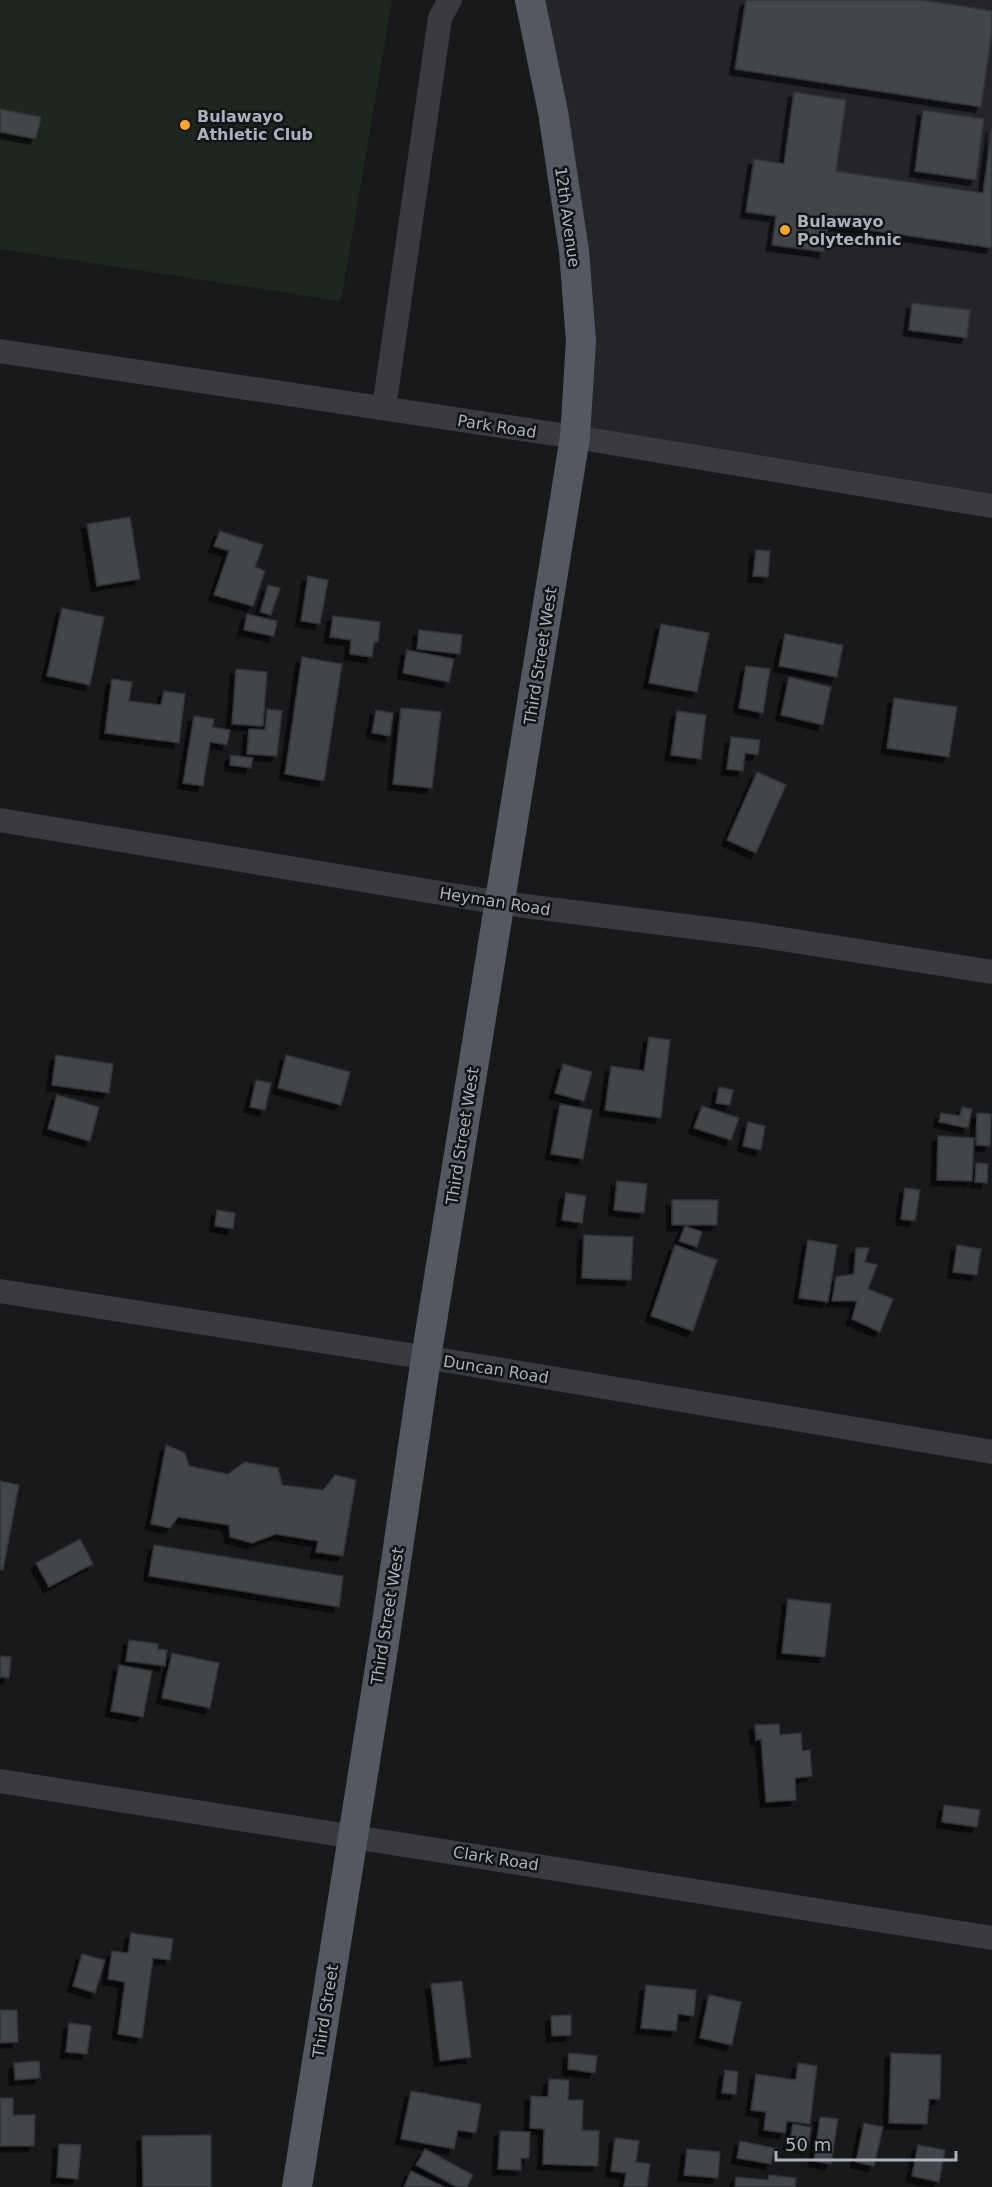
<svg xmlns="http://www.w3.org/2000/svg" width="992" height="2187" font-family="'DejaVu Sans',sans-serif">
	<defs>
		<filter id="shadow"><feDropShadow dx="-5.5" dy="5.5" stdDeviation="0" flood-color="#0009"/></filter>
	</defs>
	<rect width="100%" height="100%" fill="#18191b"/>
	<polygon fill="#242528" points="541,0 992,0 992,497 585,432"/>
	<polygon fill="#1e271e" points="0,0 392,0 341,301 0,249"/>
	<g fill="#424448" stroke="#323337" stroke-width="1.5" filter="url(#shadow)">
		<polygon points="746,0 923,0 992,11 992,31 981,107 735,69"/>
		<polygon points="794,92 846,100 836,171 983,193 992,127 992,248 828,224 824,252 772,245 776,216 746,212 754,159 784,164"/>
		<polygon points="0,109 41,117 36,139 0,132"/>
		<polygon points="923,110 984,119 976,180 915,171"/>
		<polygon points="912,303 970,310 967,338 909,330"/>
		<polygon points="130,517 140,579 97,586 87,524"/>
		<polygon points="220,531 263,545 255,567 265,571 253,606 214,595 229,551 214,546"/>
		<polygon points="756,550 770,551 768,577 753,576"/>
		<polygon points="308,576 328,580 320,624 301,621"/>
		<polygon points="268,585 280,588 271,615 260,612"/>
		<polygon points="62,608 104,617 90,685 47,676"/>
		<polygon points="247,614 277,621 274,636 244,630"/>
		<polygon points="333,616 380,622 378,642 374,642 372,657 350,654 351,640 330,637"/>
		<polygon points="661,624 709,633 697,692 649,683"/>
		<polygon points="419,630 462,635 460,654 417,649"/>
		<polygon points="785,634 843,645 837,677 779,666"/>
		<polygon points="407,650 454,659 449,682 403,673"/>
		<polygon points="302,657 342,664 324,781 285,774"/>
		<polygon points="746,666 770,669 763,713 739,708"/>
		<polygon points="236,669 267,672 263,726 232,724"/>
		<polygon points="789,677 831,687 823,725 781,715"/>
		<polygon points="112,679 132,682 129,701 161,705 164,691 185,694 179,743 105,733"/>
		<polygon points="894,698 957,707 949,757 887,748"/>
		<polygon points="401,708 441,712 432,788 393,784"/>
		<polygon points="267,709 282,711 277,756 247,754 249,729 265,730"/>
		<polygon points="376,710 393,713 390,736 372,733"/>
		<polygon points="677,711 706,715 701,759 671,755"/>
		<polygon points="194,716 214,719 212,727 230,730 227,745 210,742 203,786 183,783"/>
		<polygon points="731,737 760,740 758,755 745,753 743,771 727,769"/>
		<polygon points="231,755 253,758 251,768 230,765"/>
		<polygon points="757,772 786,785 756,853 727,840"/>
		<polygon points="649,1037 670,1040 661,1118 605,1110 611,1066 644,1071"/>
		<polygon points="56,1055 113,1064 109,1093 52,1085"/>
		<polygon points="286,1055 350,1072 341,1105 278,1088"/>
		<polygon points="563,1064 592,1072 584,1101 555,1093"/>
		<polygon points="256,1080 271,1083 265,1110 250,1107"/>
		<polygon points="719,1087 733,1090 730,1105 716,1103"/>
		<polygon points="57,1095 99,1107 90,1141 48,1129"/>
		<polygon points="560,1104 592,1110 583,1159 551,1154"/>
		<polygon points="702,1106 739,1118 731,1140 694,1128"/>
		<polygon points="962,1107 972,1109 968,1128 939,1122 941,1113 960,1116"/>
		<polygon points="977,1113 991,1114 990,1146 976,1145"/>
		<polygon points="748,1122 765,1126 761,1150 743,1146"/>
		<polygon points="938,1136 974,1138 972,1181 937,1180"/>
		<polygon points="976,1163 988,1164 987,1183 975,1182"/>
		<polygon points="617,1181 647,1184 644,1213 614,1210"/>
		<polygon points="905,1188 920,1190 915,1221 901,1219"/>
		<polygon points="566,1193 586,1196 582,1223 562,1220"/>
		<polygon points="672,1200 718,1200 717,1225 672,1225"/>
		<polygon points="217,1210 235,1213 233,1229 215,1226"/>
		<polygon points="685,1226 702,1232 697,1247 679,1241"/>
		<polygon points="584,1235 633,1237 631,1280 582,1278"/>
		<polygon points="808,1240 837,1245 828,1302 799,1298"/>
		<polygon points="675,1245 717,1260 693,1331 651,1316"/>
		<polygon points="957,1245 981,1249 977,1275 953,1272"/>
		<polygon points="856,1248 869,1248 865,1262 877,1265 868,1289 893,1299 880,1332 852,1319 857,1301 832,1301 836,1277 854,1274"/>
		<polygon points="166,1445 185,1453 189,1466 228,1474 245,1462 278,1468 282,1485 323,1490 335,1475 356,1480 343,1556 316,1552 318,1541 276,1534 252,1543 230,1537 229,1525 178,1517 170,1528 151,1524"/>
		<polygon points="0,1481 19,1485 3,1570 0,1570"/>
		<polygon points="80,1539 93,1564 49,1587 36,1563"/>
		<polygon points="154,1545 343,1576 339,1607 149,1576"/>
		<polygon points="788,1599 831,1604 825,1657 782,1653"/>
		<polygon points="129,1640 158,1644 158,1649 167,1650 165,1666 126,1661"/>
		<polygon points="172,1653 219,1663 210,1708 162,1698"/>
		<polygon points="0,1656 11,1657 9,1678 0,1677"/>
		<polygon points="119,1665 152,1671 143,1717 111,1711"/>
		<polygon points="779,1724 780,1735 801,1733 802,1751 810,1750 812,1776 795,1778 796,1800 766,1802 761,1739 756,1740 755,1725"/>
		<polygon points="944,1805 980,1810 977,1827 942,1822"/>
		<polygon points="131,1933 173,1939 170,1960 153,1958 142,2038 118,2034 125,1982 108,1979 112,1951 128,1953"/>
		<polygon points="82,1954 105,1960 95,1993 73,1986"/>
		<polygon points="462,1981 471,2057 440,2061 431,1984"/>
		<polygon points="646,1985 696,1990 694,2016 678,2014 676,2031 641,2028"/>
		<polygon points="709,1995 741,2002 732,2045 700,2038"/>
		<polygon points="0,2010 17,2010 18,2042 0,2043"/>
		<polygon points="571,2015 571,2035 552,2036 551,2016"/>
		<polygon points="69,2023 91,2026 87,2054 66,2052"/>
		<polygon points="569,2053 597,2056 595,2073 568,2069"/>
		<polygon points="891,2053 941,2055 940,2099 929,2099 927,2124 889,2123"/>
		<polygon points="39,2061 40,2078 15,2080 14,2063"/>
		<polygon points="798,2063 817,2066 810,2124 787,2121 785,2133 764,2130 766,2112 751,2110 756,2074 796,2080"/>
		<polygon points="725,2070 738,2072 736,2094 722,2093"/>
		<polygon points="549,2079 569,2080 568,2100 583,2100 582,2130 599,2131 598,2166 543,2164 544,2129 530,2128 531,2096 548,2097"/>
		<polygon points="411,2091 481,2104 476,2133 458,2130 454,2149 401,2139"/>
		<polygon points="0,2098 13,2098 13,2115 35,2115 34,2146 0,2146"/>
		<polygon points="820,2117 838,2119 831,2164 814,2161"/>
		<polygon points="864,2123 883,2127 874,2166 856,2162"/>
		<polygon points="793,2124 811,2127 808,2148 789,2144"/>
		<polygon points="500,2131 530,2132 529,2158 521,2158 521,2170 498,2169"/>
		<polygon points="211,2135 211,2187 143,2187 142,2136"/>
		<polygon points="615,2138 639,2141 636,2162 650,2164 647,2187 624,2187 626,2173 611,2171"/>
		<polygon points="740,2141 774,2148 771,2164 737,2158"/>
		<polygon points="59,2144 81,2145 78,2179 57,2177"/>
		<polygon points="918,2145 945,2150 939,2182 912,2176"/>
		<polygon points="425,2149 473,2175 467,2187 457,2187 416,2165"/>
		<polygon points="687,2149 720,2152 718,2178 684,2175"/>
		<polygon points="411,2171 444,2187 404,2187"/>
		<polygon points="769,2175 796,2178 795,2187 735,2187 736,2177 768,2180"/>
	</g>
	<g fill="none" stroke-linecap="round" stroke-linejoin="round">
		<g stroke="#393b40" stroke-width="24">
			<polyline points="0,351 575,437 992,506"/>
			<polyline points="384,408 440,18 450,0"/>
			<polyline points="0,820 501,903 757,935 992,972"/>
			<polyline points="0,1291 461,1363 992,1452"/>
			<polyline points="0,1781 992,1938"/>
		</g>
		<polyline stroke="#555860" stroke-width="30" points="297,2187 385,1636 426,1358 575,437 581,341 574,251 553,112 530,0"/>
	</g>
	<g fill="#ffa52c" stroke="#131416" stroke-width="2">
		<circle cx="185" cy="125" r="6"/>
		<circle cx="785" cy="230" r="6"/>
	</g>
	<g text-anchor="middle" stroke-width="5" stroke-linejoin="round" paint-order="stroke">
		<g font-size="16" font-weight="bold" fill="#aab1bc" stroke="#131416" text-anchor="start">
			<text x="197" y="122">Bulawayo<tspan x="197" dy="18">Athletic Club</tspan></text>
			<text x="797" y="227">Bulawayo<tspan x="797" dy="18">Polytechnic</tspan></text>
		</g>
		<g font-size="16" fill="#aab1bc" stroke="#131416">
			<text transform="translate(568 217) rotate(82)" y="6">12th Avenue</text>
			<text transform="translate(497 426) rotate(9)" y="6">Park Road</text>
			<text transform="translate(540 656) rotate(-81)" y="6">Third Street West</text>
			<text transform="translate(495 901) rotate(9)" y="6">Heyman Road</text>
			<text transform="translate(462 1136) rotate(-81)" y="6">Third Street West</text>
			<text transform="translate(496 1369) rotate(9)" y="6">Duncan Road</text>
			<text transform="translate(387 1616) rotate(-81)" y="6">Third Street West</text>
			<text transform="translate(496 1858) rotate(9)" y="6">Clark Road</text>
			<text transform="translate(325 2011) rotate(-81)" y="6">Third Street</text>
		</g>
	</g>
	<path d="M776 2151v9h180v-9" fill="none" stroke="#aab1bc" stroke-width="3"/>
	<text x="785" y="2151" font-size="18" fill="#aab1bc" stroke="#131416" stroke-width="4.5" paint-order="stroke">50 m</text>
</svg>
